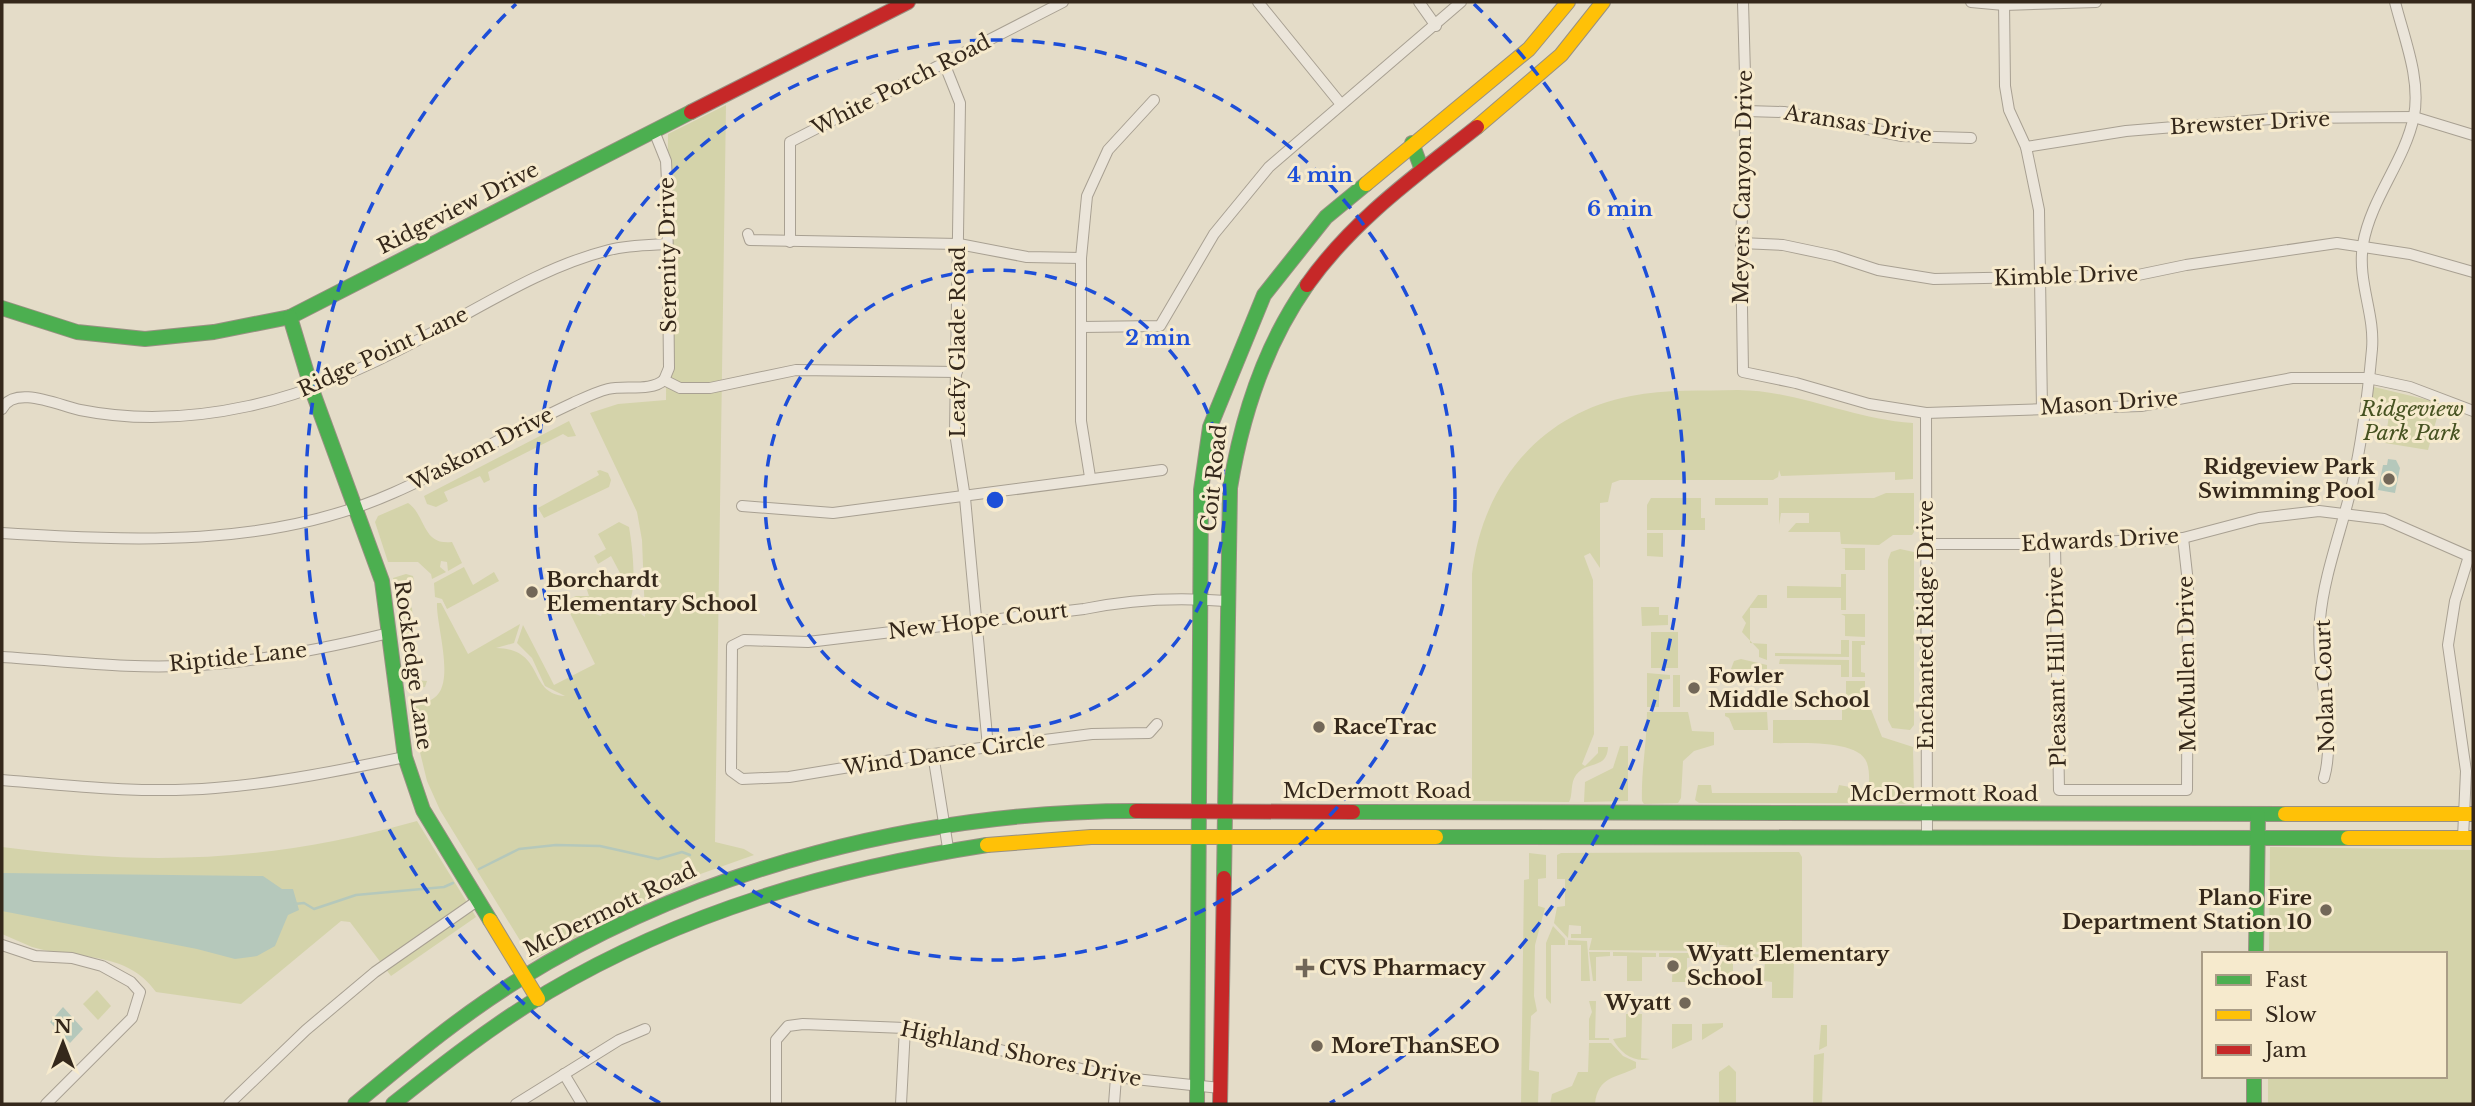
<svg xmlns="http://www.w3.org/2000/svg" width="2475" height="1106" font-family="'Libre Baskerville',serif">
	<rect width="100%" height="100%" fill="#e4dcc8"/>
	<g fill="#d4d3aa">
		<path d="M726 105 715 842 744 849 754 855 692 877 532 960 440 810 427 781 409 707C416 702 426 704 434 698 456 683 436 626 437 603H441L468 654 520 624 514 643 496 648C546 649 527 694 565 696L545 686 532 658 517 643 523 625 554 685 595 664 565 603 601 616 603 611 565 601 576 596H589L587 590 620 573 611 556 598 564 594 556 606 549 598 534 619 522 629 527C632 544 638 591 628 604L645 617 642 540 637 512 590 413 618 404 666 400 668 134Z"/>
		<polygon points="2374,387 2441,403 2428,450 2385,443 2390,408 2371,404"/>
		<path d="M1738 390C1801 391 1850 419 1913 423V479L1895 480V472L1781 476 1779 470 1778 477 1773 480H1620L1612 483 1608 502 1600 503V568L1590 553 1584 556 1593 580 1594 734 1582 764 1585 766 1598 753V747H1608C1607 770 1587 760 1576 775 1570 783 1573 795 1569 802L1472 801V574C1482 485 1540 413 1631 396 1666 389 1703 391 1738 390Z"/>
		<polygon points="569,421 576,436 568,437 563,434 488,472 490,480 484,483 480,476 444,492 448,501 436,507 427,504 424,496"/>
		<polygon points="600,470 608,473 611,480 609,487 544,518 538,508 599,475 597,471"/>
		<polygon points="1886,493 1914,493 1914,532 1912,535 1893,535 1879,545 1841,544 1840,532 1788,532 1796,523 1809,523 1809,513 1781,513 1779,525 1779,498 1874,498"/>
		<polygon points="1651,498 1701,498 1701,518 1705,518 1705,530 1647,530 1647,505"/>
		<rect x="1715" y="498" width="53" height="7"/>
		<path d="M408 503C426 515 422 546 452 542L462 563 448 571 447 562 441 561 440 567 446 572 432 579 431 574 418 562H388L375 522 378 516Z"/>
		<polygon points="1647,533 1663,533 1663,557 1647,556"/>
		<polygon points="1841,548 1865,548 1865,570 1845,570 1845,549"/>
		<polygon points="1900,549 1914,552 1914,725 1910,730 1892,728 1888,720 1888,560 1891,552"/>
		<polygon points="464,567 473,585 494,572 499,581 447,609 442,599 435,597 434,583"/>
		<polygon points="406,574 413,576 414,581 407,585 410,600 406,604 412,608 417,680 427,681 425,687 407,689 399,600 393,578"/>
		<polygon points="1841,574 1846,574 1846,610 1841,610 1841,598 1787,598 1787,586 1841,587"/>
		<polygon points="1758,595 1767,595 1767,608 1750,608 1750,643 1767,644 1767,660 1759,657 1759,650 1742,632 1746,623 1742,617"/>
		<polygon points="1641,607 1659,607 1659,615 1668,615 1668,625 1642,626"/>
		<polygon points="1865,614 1865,637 1845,636 1845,616 1841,614"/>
		<rect x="1651" y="632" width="27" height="36"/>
		<polygon points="1841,640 1849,640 1849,657 1775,656 1775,653 1841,654"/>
		<polygon points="1852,641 1865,641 1865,645 1861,645 1861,672 1865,673 1865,677 1852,677"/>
		<polygon points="1741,659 1767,665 1767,669 1731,669 1734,661"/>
		<polygon points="1780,659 1849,660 1849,677 1841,677 1841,665 1779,664"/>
		<polygon points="1647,673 1670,675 1670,679 1659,680 1659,707 1647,707"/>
		<rect x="1673" y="675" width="7" height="32"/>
		<polygon points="1846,681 1865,681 1865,703 1846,702"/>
		<path d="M1842 706 1870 707 1882 737 1913 747 1914 795 1908 804 1869 802C1868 790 1871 775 1867 763 1859 738 1794 744 1773 743V720H1842Z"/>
		<path d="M1647 712H1688L1692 731 1714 732V745L1694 751 1683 761 1681 798 1678 803 1644 804 1642 801C1641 770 1647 743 1647 712Z"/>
		<polygon points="1767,712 1768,730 1734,730 1729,718 1725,716 1725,713"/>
		<polygon points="1620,746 1628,746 1628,801 1584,802 1585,782 1613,768"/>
		<polygon points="1698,785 1711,785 1712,793 1837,793 1839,785 1855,788 1855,799 1851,803 1699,803 1695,800"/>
		<path d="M417 821 476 917 391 976 350 922 341 921 241 1004 156 992C127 950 73 959 32 947 22 943 12 938 2 934V847C152 866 270 862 417 821Z"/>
		<polygon points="2270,847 2473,850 2473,1104 2268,1104 2268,1076 2445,1076 2445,954 2269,954"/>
		<polygon points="1799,852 1802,857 1802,950 1794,952 1793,957 1783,952 1719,951 1719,947 1731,946 1719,945 1718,940 1716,951 1589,950 1592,938 1571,938 1571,934 1581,934 1581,926 1569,925 1568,938 1554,923 1557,907 1565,906 1565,879 1557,879 1557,855 1561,853"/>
		<polygon points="1529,853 1546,855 1546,878 1538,879 1538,906 1545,908 1535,945 1534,996 1537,1011 1531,1016 1529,1070 1539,1072 1538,1104 1521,1104 1524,880 1529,879"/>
		<polygon points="1553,926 1565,939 1565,945 1551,945 1551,1004 1546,998 1546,943"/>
		<polygon points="1568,940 1587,941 1590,981 1581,981 1581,945 1568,945"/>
		<polygon points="1589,952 1610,952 1610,956 1596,957 1596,981 1593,981"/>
		<polygon points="1613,952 1656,953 1656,957 1642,957 1642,981 1627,981 1627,956 1613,956"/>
		<polygon points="1659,953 1702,953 1702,957 1687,958 1687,982 1672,982 1673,957 1659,957"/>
		<polygon points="1705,954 1747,954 1747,957 1733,958 1733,982 1718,982 1719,958 1705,957"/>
		<polygon points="1750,954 1781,955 1794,960 1793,998 1772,998 1772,982 1764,981 1765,958 1751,957"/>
		<polygon points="97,990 111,1006 98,1020 83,1004"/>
		<polygon points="1589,1001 1596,1001 1595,1038 1609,1038 1609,1040 1589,1040 1589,1019 1592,1012"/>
		<path d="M1626 1014H1642L1641 1058 1650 1059C1634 1063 1620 1053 1613 1039L1626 1037Z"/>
		<polygon points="1723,1023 1723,1027 1702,1040 1702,1024"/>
		<polygon points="1672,1024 1692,1024 1692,1040 1672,1049"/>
		<polygon points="1821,1025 1827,1025 1827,1046 1819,1050"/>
		<path d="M1589 1043H1611L1623 1056 1636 1062V1068C1616 1078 1598 1076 1595 1104H1550L1552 1094 1572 1086 1578 1072H1588Z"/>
		<polygon points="1824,1053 1822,1104 1813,1104 1814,1055"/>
		<polygon points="1729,1065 1736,1072 1736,1104 1719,1104 1719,1072"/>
	</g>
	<g fill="#b5c8bb">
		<polygon points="2388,459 2396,460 2400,468 2395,493 2378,490 2383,465 2387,465"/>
		<polygon points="2,873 263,876 282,889 293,889 299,910 288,915 275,946 257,956 235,959 197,949 2,911"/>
		<polygon points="63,1007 83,1029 70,1043 50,1022"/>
	</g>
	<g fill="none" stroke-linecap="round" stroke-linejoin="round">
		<g stroke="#b5c8bb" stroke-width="2.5">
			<polyline points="479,869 519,849 556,845 600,846 658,859 682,852 690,855"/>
			<polyline points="294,904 304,903 314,909 356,895 444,887 453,883"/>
		</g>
		<g stroke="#a8a092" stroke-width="12">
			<g id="street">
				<polyline points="1258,2 1340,103"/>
				<polyline points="1419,2 1436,26"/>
				<polyline points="1743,2 1746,111 1741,243 1743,372 1796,383 1869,404 1926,413 2141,406 2292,378 2368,378 2410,387 2473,411"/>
				<polyline points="1971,2 2004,5 2096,2"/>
				<polyline points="2004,2 2005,86 2009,110 2026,147 2039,210 2042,409"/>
				<polyline points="944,63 960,103 955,433 965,498 988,747"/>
				<polyline points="1746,111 1784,112 1902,136 1971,138"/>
				<polyline points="654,131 666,161 667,181 669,368 664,380"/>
				<polyline points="2026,147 2126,131 2283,118 2414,117 2473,135"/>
				<polyline points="748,234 750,240 959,244 1027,257 1081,258"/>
				<polyline points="790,242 790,142 1063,2"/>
				<polyline points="1741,243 1783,245 1835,256 1878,270 1934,279 2138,275 2186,265 2337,243 2410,254 2473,272"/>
				<polyline points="1082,327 1160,326 1214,234 1269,167 1461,2"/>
				<polyline points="664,380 680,388 710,388 796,370 957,372"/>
				<path d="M2 409C14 384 60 406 80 410 135 421 194 418 249 406 310 393 367 367 422 338 483 306 542 267 609 250 628 245 648 245 667 244"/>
				<polyline points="1926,413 1927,838"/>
				<polyline points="1090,477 1081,421 1081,258 1087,196 1108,150 1154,100"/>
				<polyline points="742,506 833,513 1162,470"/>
				<path d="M2 533C134 541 269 548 393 493 455 466 512 431 573 403 584 398 596 392 608 389 624 385 651 392 664 380"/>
				<polyline points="1925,544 2055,544 2183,538 2259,518 2319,511 2384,519 2473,558"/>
				<polyline points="2055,544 2059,790 2187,790 2188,583 2183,538"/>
				<path d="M2 657C67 661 134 670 200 665 264 661 327 648 389 633"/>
				<path d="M1157 724 1149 733 1092 734 910 757 789 777 742 779 731 771 732 646 744 640 808 642 1084 609C1132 599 1178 597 1226 601"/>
				<polyline points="933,754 948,848"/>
				<path d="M2324 778C2337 734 2315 669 2320 619 2324 574 2342 529 2352 485 2362 442 2368 393 2372 349 2375 313 2357 282 2363 244 2371 198 2405 161 2414 116 2421 79 2404 38 2395 2"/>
				<path d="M2 780C73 786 144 794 215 788 279 783 342 770 405 757"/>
				<polyline points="2463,838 2466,771 2448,645 2455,601 2469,556"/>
				<polyline points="2,945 35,956 72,958 102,966 131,982 140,992 132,1018 46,1104"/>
				<polyline points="564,1074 582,1104"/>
				<polyline points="229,1104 306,1030 375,972 477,901"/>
				<polyline points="516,1104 619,1040 645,1029"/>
				<polyline points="776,1104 776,1040 788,1026 803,1024 905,1028 1116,1077 1220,1088"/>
				<polyline points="901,1104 905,1028"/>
				<polyline points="1114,1104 1116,1077"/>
			</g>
		</g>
		<g stroke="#989082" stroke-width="16">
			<g id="fast">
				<polyline points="1412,143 1422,170"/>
				<polyline points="2,308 77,332 145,339 214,332 290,317 691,112"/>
				<polyline points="290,317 312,390 382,581 405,757 423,810 490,920"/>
				<polyline points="1353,812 2285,814"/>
				<polyline points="1436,837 2348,838"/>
				<path d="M1224 878 1230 488C1242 415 1264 346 1307 285"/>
				<polyline points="2256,954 2258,815"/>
				<polyline points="2254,1076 2254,1104"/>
				<path d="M355 1104C408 1060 461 1015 520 979 701 867 924 811 1136 811"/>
				<path d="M393 1104C443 1064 493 1025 548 992 684 912 832 869 987 845"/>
				<polyline points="1197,1104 1201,490 1210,427 1264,295 1326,217 1366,184"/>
			</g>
		</g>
		<g stroke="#989082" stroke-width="16">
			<g id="slow">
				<polyline points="1477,127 1561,55 1603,2"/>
				<polyline points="1366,184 1529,49 1568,2"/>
				<polyline points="2285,814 2473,814"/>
				<polyline points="2348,838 2473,838"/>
				<polyline points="987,845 1091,837 1436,837"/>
				<polyline points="490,920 538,999"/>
			</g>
		</g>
		<g stroke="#989082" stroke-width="16">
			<g id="jam">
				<polyline points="691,112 908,2"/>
				<path d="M1307 285C1353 220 1415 176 1477 127"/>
				<polyline points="1136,811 1353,812"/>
				<polyline points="1220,1104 1224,878"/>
			</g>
		</g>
		<use href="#street" stroke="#ebe5da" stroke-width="10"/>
		<use href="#fast" stroke="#4caf50" stroke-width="14"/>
		<use href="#slow" stroke="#ffc107" stroke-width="14"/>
		<use href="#jam" stroke="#c62828" stroke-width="14"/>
	</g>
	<g fill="none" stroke="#1d4ed8" stroke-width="3.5" stroke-dasharray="12 9">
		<circle cx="995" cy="500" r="230"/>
		<circle cx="995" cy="500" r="460"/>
		<path d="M660 1103A690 690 0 0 1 516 4M1474 4A690 690 0 0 1 1330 1103"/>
	</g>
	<g fill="#726758" stroke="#f6eacd" stroke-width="2.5">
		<circle cx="2389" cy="479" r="7"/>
		<circle cx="532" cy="592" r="7"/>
		<circle cx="1694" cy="688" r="7"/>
		<circle cx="1319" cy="727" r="7"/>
		<circle cx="2326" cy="910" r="7"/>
		<circle cx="1673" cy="966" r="7"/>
		<path d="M1301.5 957.5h7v7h7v7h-7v7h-7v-7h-7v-7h7z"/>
		<circle cx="1685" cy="1003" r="7"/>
		<circle cx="1317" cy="1046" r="7"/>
	</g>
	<g text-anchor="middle" stroke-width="6" stroke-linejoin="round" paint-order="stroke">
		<g font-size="21" fill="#35281b" stroke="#f6eacd">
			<text transform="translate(901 85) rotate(-27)" y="7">White Porch Road</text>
			<text transform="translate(2250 123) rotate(-3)" y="7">Brewster Drive</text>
			<text transform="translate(1858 124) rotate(9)" y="7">Aransas Drive</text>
			<text transform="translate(1743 187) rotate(-89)" y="7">Meyers Canyon Drive</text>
			<text transform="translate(458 208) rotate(-27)" y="7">Ridgeview Drive</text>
			<text transform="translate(668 255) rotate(-91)" y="7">Serenity Drive</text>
			<text transform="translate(2066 276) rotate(-2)" y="7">Kimble Drive</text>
			<text transform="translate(958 342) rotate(-90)" y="7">Leafy Glade Road</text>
			<text transform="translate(383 352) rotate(-25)" y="7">Ridge Point Lane</text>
			<text transform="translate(2109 403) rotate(-4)" y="7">Mason Drive</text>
			<text transform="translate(481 449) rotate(-27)" y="7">Waskom Drive</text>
			<text transform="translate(1214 478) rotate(-84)" y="7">Coit Road</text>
			<text transform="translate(2100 540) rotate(-3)" y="7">Edwards Drive</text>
			<text transform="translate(978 621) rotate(-7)" y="7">New Hope Court</text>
			<text transform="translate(1926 625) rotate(-90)" y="7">Enchanted Ridge Drive</text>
			<text transform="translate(238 657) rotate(-6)" y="7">Riptide Lane</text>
			<text transform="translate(2187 664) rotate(-91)" y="7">McMullen Drive</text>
			<text transform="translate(413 665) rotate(82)" y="7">Rockledge Lane</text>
			<text transform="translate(2057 667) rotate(-91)" y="7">Pleasant Hill Drive</text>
			<text transform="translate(2325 686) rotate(-92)" y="7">Nolan Court</text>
			<text transform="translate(944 754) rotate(-8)" y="7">Wind Dance Circle</text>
			<text x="1377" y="798">McDermott Road</text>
			<text x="1944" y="801">McDermott Road</text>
			<text transform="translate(610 910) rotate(-26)" y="7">McDermott Road</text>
			<text transform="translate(1021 1054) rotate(12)" y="7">Highland Shores Drive</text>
		</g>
		<g font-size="21" font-style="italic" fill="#465221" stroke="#f6eacd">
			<text x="2412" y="416">Ridgeview<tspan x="2412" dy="24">Park Park</tspan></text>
		</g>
		<g font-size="21" font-weight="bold" fill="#35281b" stroke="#f6eacd" text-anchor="start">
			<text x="2375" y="474" text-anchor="end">Ridgeview Park<tspan x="2375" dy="24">Swimming Pool</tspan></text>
			<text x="546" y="587">Borchardt<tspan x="546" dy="24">Elementary School</tspan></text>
			<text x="1708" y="683">Fowler<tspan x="1708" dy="24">Middle School</tspan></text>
			<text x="1333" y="734">RaceTrac</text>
			<text x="2312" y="905" text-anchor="end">Plano Fire<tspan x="2312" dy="24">Department Station 10</tspan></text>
			<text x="1687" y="961">Wyatt Elementary<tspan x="1687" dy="24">School</tspan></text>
			<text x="1319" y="975">CVS Pharmacy</text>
			<text x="1671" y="1010" text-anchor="end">Wyatt</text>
			<text x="1331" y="1053">MoreThanSEO</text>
		</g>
	</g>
	<circle cx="995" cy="500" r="10" fill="#1d4ed8" stroke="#f6eacd" stroke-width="3.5"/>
	<g font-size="21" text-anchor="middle" font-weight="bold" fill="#1d4ed8" stroke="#f6eacd" stroke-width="6" stroke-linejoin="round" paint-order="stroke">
		<text x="1320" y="182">4 min</text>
		<text x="1620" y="216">6 min</text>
		<text x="1158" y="345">2 min</text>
	</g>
	<rect width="2475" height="1106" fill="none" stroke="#35281b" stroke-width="7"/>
	<rect x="2202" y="952" width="245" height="126" fill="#f6eacd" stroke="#a99c86" stroke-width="2"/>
	<rect x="2216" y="975" width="35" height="10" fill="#4caf50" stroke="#a99c86" stroke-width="2"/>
	<text x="2265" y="987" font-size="21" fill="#35281b">Fast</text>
	<rect x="2216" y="1010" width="35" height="10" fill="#ffc107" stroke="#a99c86" stroke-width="2"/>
	<text x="2265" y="1022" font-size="21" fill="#35281b">Slow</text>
	<rect x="2216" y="1045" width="35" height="10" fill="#c62828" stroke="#a99c86" stroke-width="2"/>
	<text x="2265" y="1057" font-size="21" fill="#35281b">Jam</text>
	<g transform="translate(63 1043)" stroke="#f6eacd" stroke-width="5" paint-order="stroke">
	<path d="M0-5L12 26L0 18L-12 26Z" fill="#35281b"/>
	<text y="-10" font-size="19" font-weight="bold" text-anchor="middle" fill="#35281b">N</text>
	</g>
</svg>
